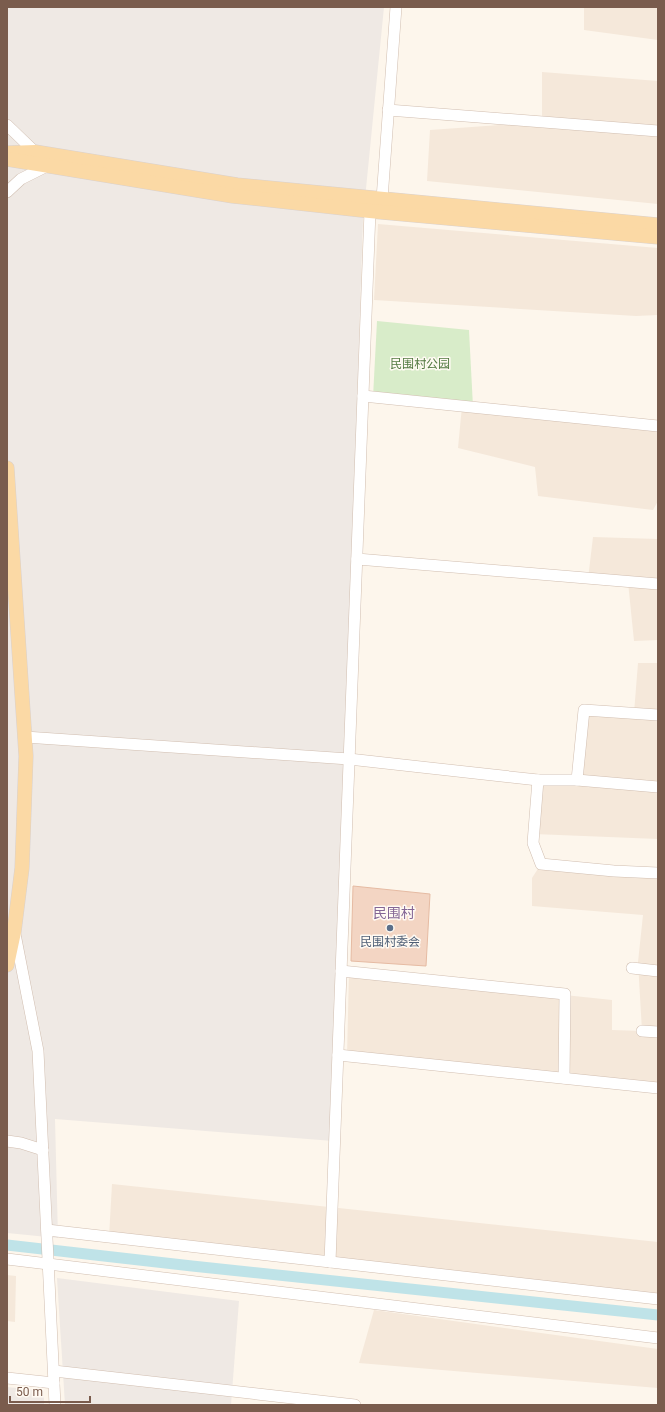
<svg xmlns="http://www.w3.org/2000/svg" width="665" height="1412" font-family="Roboto,'Noto Sans SC',sans-serif">
	<rect width="100%" height="100%" fill="#fdf6ec"/>
	<g fill="#f5e8da">
		<polygon points="584,7 658,7 658,40 584,30"/>
		<polygon points="542,72 658,81 658,204 427,181 430,130 542,122"/>
		<polygon points="378,224 658,248 658,315 636,316 374,300"/>
		<polygon points="462,406 658,426 658,501 653,510 538,496 535,467 458,448"/>
		<polygon points="593,537 658,539 658,640 634,641 628,582 588,579"/>
		<polygon points="638,663 658,663 658,839 534,834 538,780 577,780 584,710 634,713"/>
		<polygon points="541,864 658,871 658,1088 347,1056 349,972 612,1000 612,1030 642,1031 638,962 643,915 532,906 532,878"/>
		<polygon points="112,1184 658,1242 658,1299 109,1237"/>
		<polygon points="7,1275 16,1276 15,1322 7,1321"/>
		<polygon points="374,1310 658,1349 658,1388 359,1363"/>
	</g>
	<g fill="#efe9e4">
		<polygon points="7,7 384,7 363,219 333,1141 55,1119 58,1238 7,1233"/>
		<polygon points="57,1278 239,1301 231,1405 65,1405"/>
		<polygon points="7,1387 44,1391 44,1405 7,1405"/>
	</g>
	<polygon fill="#d8ecc9" points="377,321 469,330 473,407 373,397"/>
	<g fill="none" stroke-linecap="round" stroke-linejoin="round">
		<polyline stroke="#bfe3e8" stroke-width="11" points="7,1245 192,1266 658,1315"/>
	</g>
	<polygon fill="#f3d5c3" stroke="#e6bba3" points="353,886 430,894 426,966 351,961"/>
	<g fill="none" stroke-linecap="round" stroke-linejoin="round">
		<g stroke="#d1beb0" stroke-width="12">
			<g id="minor">
				<polyline points="388,110 658,131"/>
				<polyline points="7,125 35,152"/>
				<polyline points="7,192 21,179 47,166"/>
				<polyline points="382,199 396,7"/>
				<polyline points="363,396 658,426"/>
				<polyline points="357,559 658,584"/>
				<polyline points="25,737 349,759 538,780 577,780 658,787"/>
				<polyline points="538,780 533,843 541,864 614,871 658,873"/>
				<polyline points="577,780 584,710 658,715"/>
				<polyline points="15,934 38,1051 55,1405"/>
				<polyline points="632,968 658,971"/>
				<polyline points="341,971 565,994 564,1078"/>
				<polyline points="642,1031 658,1032"/>
				<polyline points="338,1055 658,1088"/>
				<polyline points="7,1141 21,1143 43,1150"/>
				<polyline points="47,1230 658,1299"/>
				<polyline points="7,1259 658,1338"/>
				<polyline points="330,1262 370,211"/>
				<polyline points="54,1371 355,1405"/>
				<polyline points="7,1378 54,1383"/>
			</g>
		</g>
		<g stroke="#dad1cd" stroke-width="15">
			<g id="major">
				<polyline points="7,153 35,152 237,185 658,225"/>
				<polyline points="7,159 233,196 370,211 658,237"/>
				<polyline points="7,468 26,756 22,868 14,932 7,965"/>
			</g>
		</g>
		<use href="#minor" stroke="#fff" stroke-width="11"/>
		<use href="#major" stroke="#fbd9a5" stroke-width="14"/>
	</g>
	<circle fill="#5c6f8a" stroke="#fffaf3" stroke-width="1.5" cx="390" cy="928" r="4"/>
	<g text-anchor="middle" stroke-width="3" stroke-linejoin="round" paint-order="stroke">
		<g font-size="12" fill="#537a41" stroke="#fffaf3">
			<text x="420" y="368">民围村公园</text>
		</g>
		<g font-size="12" fill="#4e5e75" stroke="#fffaf3">
			<text x="390" y="946">民围村委会</text>
		</g>
		<g font-size="14" fill="#846695" stroke="#fffaf3">
			<text x="394" y="918">民围村</text>
		</g>
	</g>
	<rect width="665" height="1412" fill="none" stroke="#7a5c4d" stroke-width="16"/>
	<path d="M10 1396v6h80v-6" fill="none" stroke="#7a5c4d" stroke-width="2"/>
	<text x="16" y="1396" font-size="12" fill="#7a5c4d" stroke="#fffaf3" stroke-width="3" paint-order="stroke">50 m</text>
</svg>
